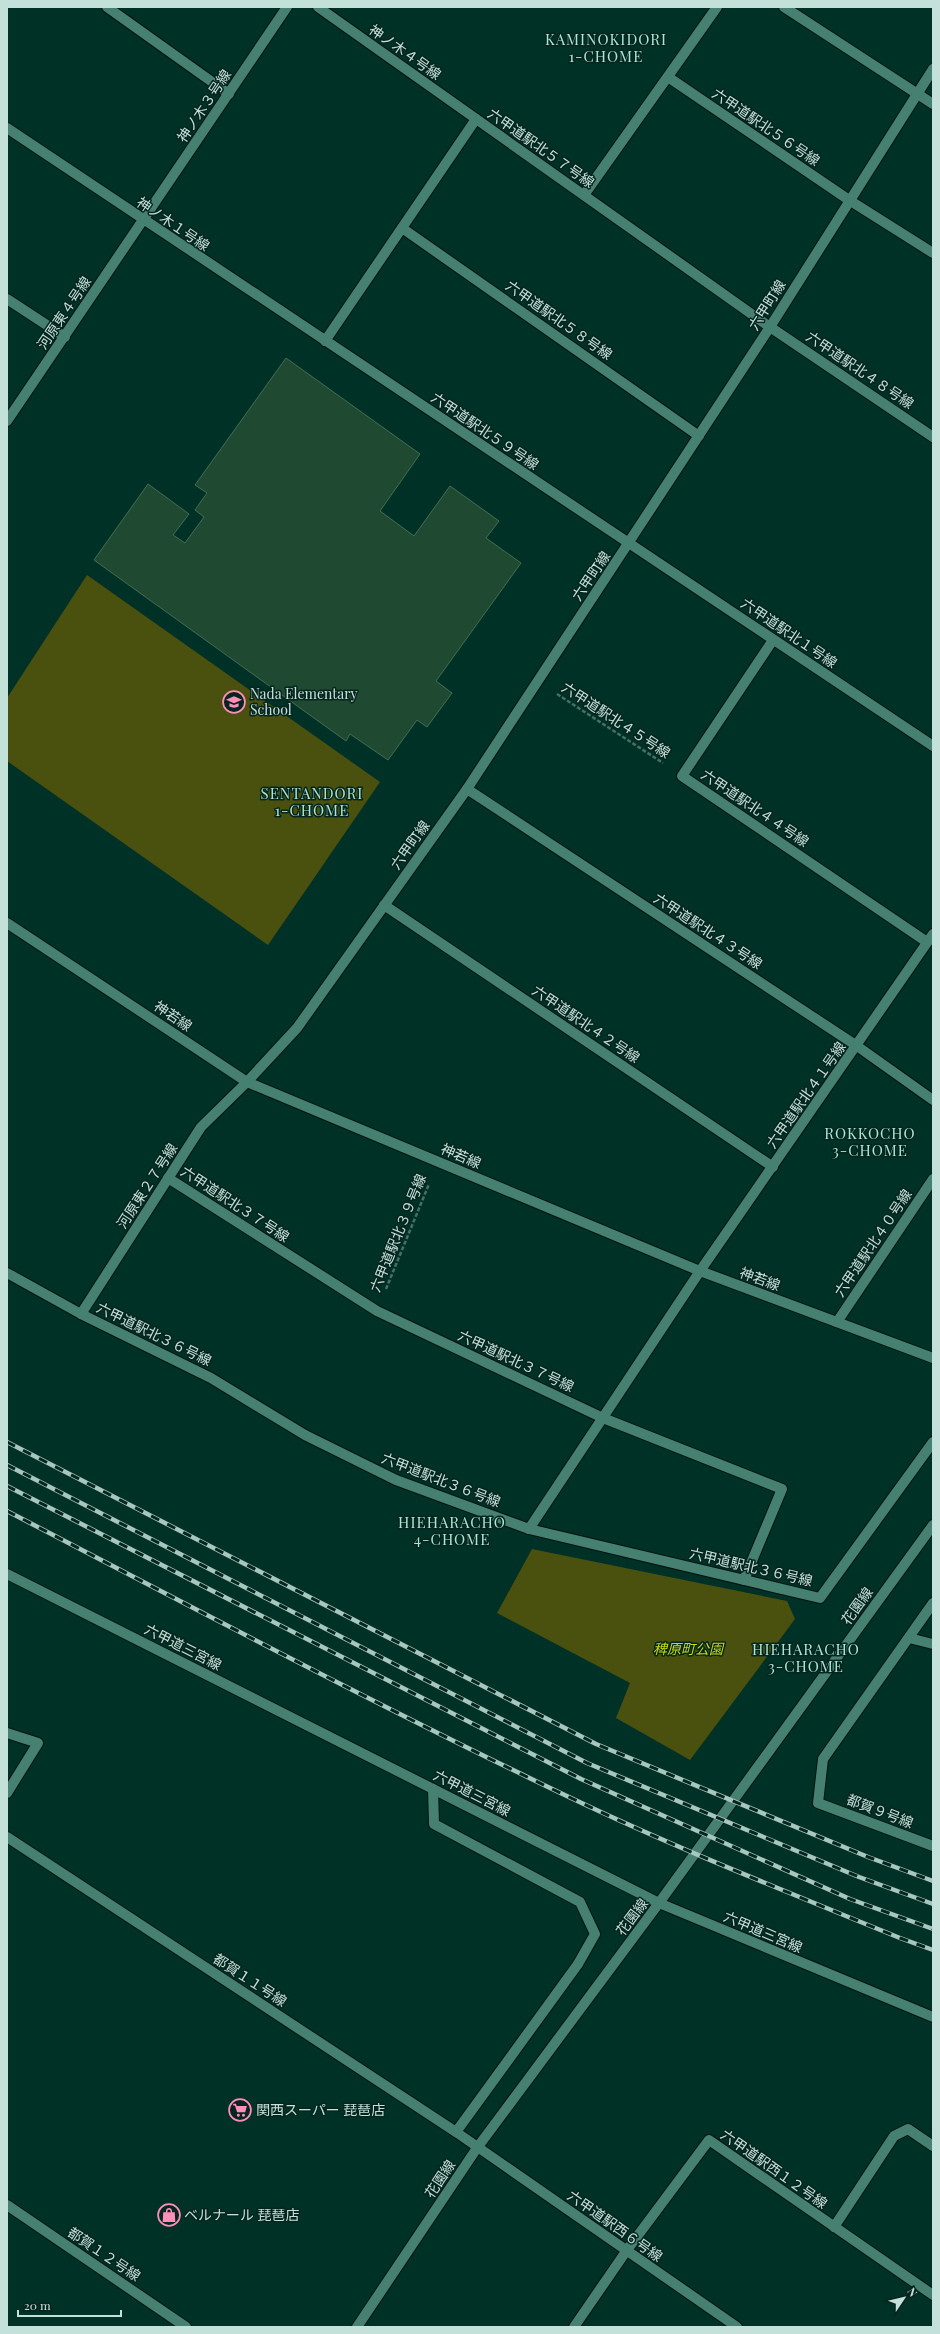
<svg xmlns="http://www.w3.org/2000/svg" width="940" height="2334" font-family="'Playfair Display','Noto Sans JP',serif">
	<rect width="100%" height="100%" fill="#003127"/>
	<g fill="#4a510e">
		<polygon points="87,575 380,782 268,945 7,761 7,698"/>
		<polygon points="532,1549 787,1601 795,1619 690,1760 616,1718 630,1683 497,1613"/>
	</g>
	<polygon fill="#1f4a31" stroke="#426e53" points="286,358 420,454 380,511 414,536 450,486 499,521 486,538 521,563 436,681 452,693 427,727 417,720 388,760 350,734 346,741 94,560 148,484 189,514 173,535 185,543 204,517 195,510 207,493 195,485"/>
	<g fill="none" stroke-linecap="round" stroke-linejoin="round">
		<g stroke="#041511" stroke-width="12">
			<g id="minor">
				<polyline points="107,7 229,94"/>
				<polyline points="318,7 770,327 933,437"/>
				<polyline points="784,7 933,104"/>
				<polyline points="668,77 849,200 933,253"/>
				<polyline points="7,128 933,746"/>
				<polyline points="584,195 717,7"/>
				<polyline points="402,228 699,436"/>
				<polyline points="7,299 65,337"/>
				<polyline points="325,341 476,119"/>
				<polyline points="7,421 287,7"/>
				<polyline points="773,640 682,776 927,942"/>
				<polyline points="467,789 857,1046 933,1100"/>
				<polyline points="384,905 773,1167"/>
				<polyline points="168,1178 377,1311 603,1418 782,1489 744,1580"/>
				<polyline points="7,1273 81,1314 211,1378 305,1435 396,1480 529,1529 820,1598 933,1442"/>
				<polyline points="81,1314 201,1127 247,1082 297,1028 467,789 770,327 933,69"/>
				<polyline points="837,1322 933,1179"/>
				<polyline points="529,1529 700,1271 933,934"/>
				<polyline points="7,1574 659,1903 933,2017"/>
				<polyline points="933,1603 823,1759 818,1803 933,1846"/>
				<polyline points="909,1638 933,1644"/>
				<polyline points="7,1733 38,1743 7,1793"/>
				<polyline points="433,1789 434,1824 580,1902 595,1934 578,1964 456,2132"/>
				<polyline points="7,1837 456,2132 737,2327"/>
				<polyline points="7,2205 186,2327"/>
				<polyline points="834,2227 894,2136 908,2129 933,2146"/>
				<polyline points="574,2327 627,2250 709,2140 933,2295"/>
			</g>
		</g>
		<g stroke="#041511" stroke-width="12">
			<g id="tertiary">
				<polyline points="7,923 247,1082 700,1271 933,1358"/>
				<polyline points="357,2327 477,2148 659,1903 933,1525"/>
			</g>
		</g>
		<g stroke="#467067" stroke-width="2.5" stroke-dasharray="4 2" stroke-linecap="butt">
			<polyline points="557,694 663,763"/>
			<polyline points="386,1289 429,1184"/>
		</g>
		<use href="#minor" stroke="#458071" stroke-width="10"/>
		<use href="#tertiary" stroke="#458071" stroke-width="10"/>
		<g stroke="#a7c7be" stroke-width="4.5">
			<g id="rail">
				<polyline points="7,1442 596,1744 868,1857 933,1881"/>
				<polyline points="7,1465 587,1763 859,1877 933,1904"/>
				<polyline points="7,1486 581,1779 850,1899 933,1929"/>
				<path d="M7 1511C194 1608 380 1707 571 1798 678 1849 790 1893 900 1938L933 1950"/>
			</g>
		</g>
		<use href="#rail" stroke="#05251e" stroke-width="3" stroke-dasharray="9" stroke-linecap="butt"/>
	</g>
	<defs>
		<g id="school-ring" transform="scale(1.15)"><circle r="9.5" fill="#05251e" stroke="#ff8eba" stroke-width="1.5"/><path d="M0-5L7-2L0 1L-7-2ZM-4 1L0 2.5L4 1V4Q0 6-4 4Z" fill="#ff8eba"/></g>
		<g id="supermarket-ring" transform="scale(1.15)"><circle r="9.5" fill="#05251e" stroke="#ff8eba" stroke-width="1.5"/><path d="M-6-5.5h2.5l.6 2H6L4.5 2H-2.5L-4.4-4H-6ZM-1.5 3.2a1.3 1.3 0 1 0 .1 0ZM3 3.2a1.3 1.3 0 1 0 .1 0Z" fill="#ff8eba"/></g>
		<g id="shop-ring" transform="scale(1.15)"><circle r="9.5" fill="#05251e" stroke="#ff8eba" stroke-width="1.5"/><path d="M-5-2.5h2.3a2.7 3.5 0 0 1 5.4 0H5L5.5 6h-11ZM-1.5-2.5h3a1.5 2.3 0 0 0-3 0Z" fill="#ff8eba"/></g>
	</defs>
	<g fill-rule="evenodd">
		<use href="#school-ring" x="234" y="702"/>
		<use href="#supermarket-ring" x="240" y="2110"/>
		<use href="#shop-ring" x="169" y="2215"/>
	</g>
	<g text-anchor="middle" stroke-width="3" stroke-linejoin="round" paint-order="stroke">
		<g font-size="14" fill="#c4e1d9" stroke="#05251e">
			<text transform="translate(405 52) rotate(35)" y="5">神ノ木４号線</text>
			<text transform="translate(204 106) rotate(-56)" y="5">神ノ木３号線</text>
			<text transform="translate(766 127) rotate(34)" y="5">六甲道駅北５６号線</text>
			<text transform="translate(541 148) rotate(35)" y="5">六甲道駅北５７号線</text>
			<text transform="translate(173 224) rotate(34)" y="5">神ノ木１号線</text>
			<text transform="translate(767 305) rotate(-58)" y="5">六甲町線</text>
			<text transform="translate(64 313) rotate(-56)" y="5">河原東４号線</text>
			<text transform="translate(559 320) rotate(35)" y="5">六甲道駅北５８号線</text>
			<text transform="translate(860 370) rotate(34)" y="5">六甲道駅北４８号線</text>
			<text transform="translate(485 431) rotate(34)" y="5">六甲道駅北５９号線</text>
			<text transform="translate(591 576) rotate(-56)" y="5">六甲町線</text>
			<text transform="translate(789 633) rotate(34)" y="5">六甲道駅北１号線</text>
			<text transform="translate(616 720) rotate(33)" y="5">六甲道駅北４５号線</text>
			<text transform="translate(755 808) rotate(34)" y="5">六甲道駅北４４号線</text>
			<text transform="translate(410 845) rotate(-55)" y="5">六甲町線</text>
			<text transform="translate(708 931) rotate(33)" y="5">六甲道駅北４３号線</text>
			<text transform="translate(173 1016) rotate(34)" y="5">神若線</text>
			<text transform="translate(586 1024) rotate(34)" y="5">六甲道駅北４２号線</text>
			<text transform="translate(806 1095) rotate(-55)" y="5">六甲道駅北４１号線</text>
			<text transform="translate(461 1156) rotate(23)" y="5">神若線</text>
			<text transform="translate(147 1186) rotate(-57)" y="5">河原東２７号線</text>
			<text transform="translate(235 1204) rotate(33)" y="5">六甲道駅北３７号線</text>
			<text transform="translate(398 1233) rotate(-68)" y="5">六甲道駅北３９号線</text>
			<text transform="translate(873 1243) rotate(-56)" y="5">六甲道駅北４０号線</text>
			<text transform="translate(760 1279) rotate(20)" y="5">神若線</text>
			<text transform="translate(154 1334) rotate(26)" y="5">六甲道駅北３６号線</text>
			<text transform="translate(516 1361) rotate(25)" y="5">六甲道駅北３７号線</text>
			<text transform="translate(441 1480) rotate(21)" y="5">六甲道駅北３６号線</text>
			<text transform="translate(751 1567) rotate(13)" y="5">六甲道駅北３６号線</text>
			<text transform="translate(857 1606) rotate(-54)" y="5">花園線</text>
			<text transform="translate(183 1647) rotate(27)" y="5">六甲道三宮線</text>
			<text transform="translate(472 1793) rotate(27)" y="5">六甲道三宮線</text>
			<text transform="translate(880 1811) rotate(21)" y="5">都賀９号線</text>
			<text transform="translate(632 1917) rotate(-53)" y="5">花園線</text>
			<text transform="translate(763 1932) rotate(23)" y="5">六甲道三宮線</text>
			<text transform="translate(250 1980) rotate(33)" y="5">都賀１１号線</text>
			<text transform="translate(774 2169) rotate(35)" y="5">六甲道駅西１２号線</text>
			<text transform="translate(440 2179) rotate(-56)" y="5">花園線</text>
			<text transform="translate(615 2226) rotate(35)" y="5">六甲道駅西６号線</text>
			<text transform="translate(104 2254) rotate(34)" y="5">都賀１２号線</text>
		</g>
		<g font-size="14" fill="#c4e1d9" stroke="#05251e" text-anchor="start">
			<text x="250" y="699">Nada Elementary<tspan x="250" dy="16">School</tspan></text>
			<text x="256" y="2115">関西スーパー 琵琶店</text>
			<text x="184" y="2220">ベルナール 琵琶店</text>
		</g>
		<g font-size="14" font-style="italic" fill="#c8db0f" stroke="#05251e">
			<text x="688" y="1654">稗原町公園</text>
		</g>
		<g font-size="15" letter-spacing="1" fill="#aae7d6" stroke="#05251e">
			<text x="606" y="45">KAMINOKIDORI<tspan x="606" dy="17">1-CHOME</tspan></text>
			<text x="312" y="799">SENTANDORI<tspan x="312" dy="17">1-CHOME</tspan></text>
			<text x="870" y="1139">ROKKOCHO<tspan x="870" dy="17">3-CHOME</tspan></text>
			<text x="452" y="1528">HIEHARACHO<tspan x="452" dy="17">4-CHOME</tspan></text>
			<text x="806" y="1655">HIEHARACHO<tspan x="806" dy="17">3-CHOME</tspan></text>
		</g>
	</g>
	<rect width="940" height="2334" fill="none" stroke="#c4e1d9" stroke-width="16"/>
	<g transform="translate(904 2298) rotate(55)" stroke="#05251e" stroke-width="3" paint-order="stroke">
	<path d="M0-3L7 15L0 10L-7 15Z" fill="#c4e1d9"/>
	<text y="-6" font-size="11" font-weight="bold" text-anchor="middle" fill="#c4e1d9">N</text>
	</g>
	<path d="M18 2310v6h103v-6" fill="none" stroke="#c4e1d9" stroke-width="2"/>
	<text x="24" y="2310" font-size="12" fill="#c4e1d9" stroke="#05251e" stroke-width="3" paint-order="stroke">20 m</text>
</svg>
